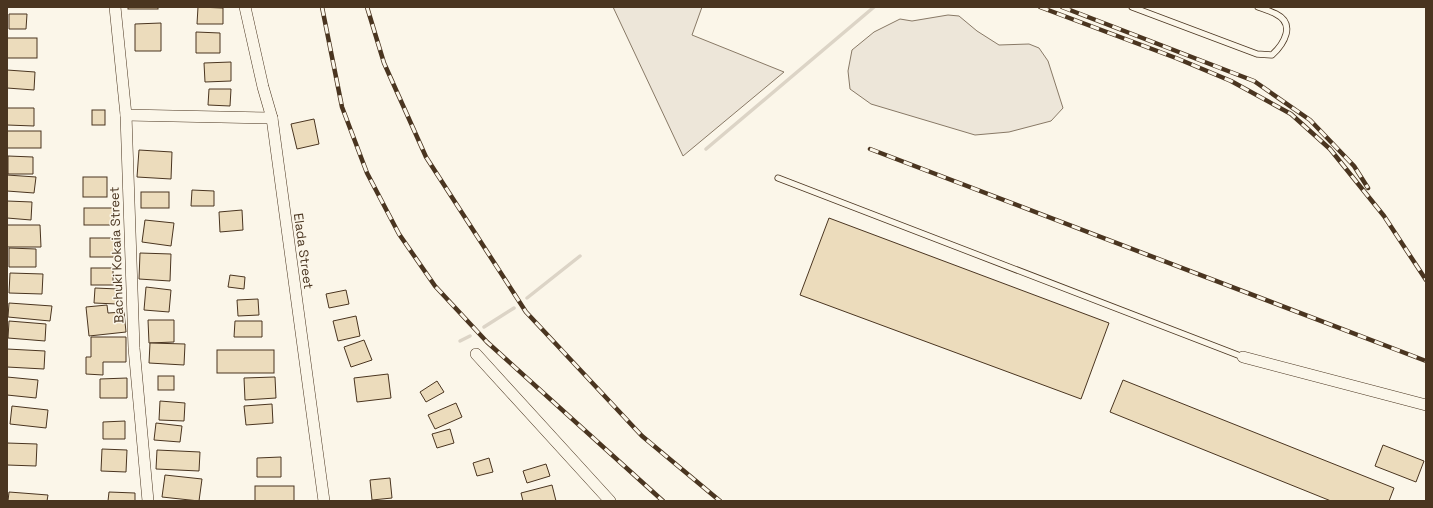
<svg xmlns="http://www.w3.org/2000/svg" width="1433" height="508" font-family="'Space Grotesk',sans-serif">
	<rect width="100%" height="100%" fill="#fbf6e9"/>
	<g fill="#ede6d9" stroke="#887966">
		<polygon points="613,7 702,7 692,35 784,72 683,156"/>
		<polygon points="948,15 959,16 977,31 999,45 1029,44 1039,48 1048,61 1063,108 1051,121 1009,132 975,135 871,104 850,89 848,71 852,50 874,32 900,19 912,21"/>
	</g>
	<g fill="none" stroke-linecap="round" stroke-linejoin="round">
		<g stroke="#dcd4c6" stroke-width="3.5">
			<polyline points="706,149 874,7"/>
			<polyline points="527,298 580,256"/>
			<polyline points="484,327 514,308"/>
			<polyline points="460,341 470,336"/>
		</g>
	</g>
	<g fill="#ecdcbc" stroke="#4a3520">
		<rect x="128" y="7" width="30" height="2"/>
		<polygon points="198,7 223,8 223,24 197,24"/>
		<polygon points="9,14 27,14 26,29 9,29"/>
		<polygon points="161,23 161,51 135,51 135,24"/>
		<polygon points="196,32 220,33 220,53 196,53"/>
		<rect x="7" y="38" width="30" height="20"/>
		<polygon points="231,62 231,81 205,82 204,63"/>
		<polygon points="7,70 35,72 34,90 7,88"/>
		<polygon points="209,89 231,89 230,106 208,105"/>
		<polygon points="7,108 34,108 34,126 7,125"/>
		<rect x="92" y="110" width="13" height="15"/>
		<polygon points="314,119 319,144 297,149 291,124"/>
		<rect x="7" y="131" width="34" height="17"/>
		<polygon points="139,150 172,152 171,179 137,177"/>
		<polygon points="8,156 33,157 33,174 8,174"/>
		<polygon points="7,175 36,177 34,193 7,191"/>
		<rect x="83" y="177" width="24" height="20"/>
		<polygon points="192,190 214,191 214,206 191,206"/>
		<rect x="141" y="192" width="28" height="16"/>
		<polygon points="7,201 32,202 31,220 7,218"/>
		<rect x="84" y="208" width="29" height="17"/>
		<polygon points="242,210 243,230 220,232 219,212"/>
		<polygon points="829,218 1109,323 1081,399 800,295"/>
		<polygon points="145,220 174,223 171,246 142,242"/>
		<polygon points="7,225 40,225 41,247 7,247"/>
		<rect x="90" y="238" width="29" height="19"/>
		<polygon points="9,248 36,249 36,267 9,267"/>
		<polygon points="140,253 171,254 170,281 139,279"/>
		<rect x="91" y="268" width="22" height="17"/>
		<polygon points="10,273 43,274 42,294 9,293"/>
		<polygon points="230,275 245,277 244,289 228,287"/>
		<polygon points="146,287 171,290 169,312 144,310"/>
		<polygon points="95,288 118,289 117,304 94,303"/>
		<polygon points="346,290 349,304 329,308 326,294"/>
		<polygon points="258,299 259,315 238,316 237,300"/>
		<polygon points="9,303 52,306 50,321 8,317"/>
		<polygon points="107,305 108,313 124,312 126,332 89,336 86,307"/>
		<polygon points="356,316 360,336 338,341 333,321"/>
		<polygon points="148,320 174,320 174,342 149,343"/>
		<polygon points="9,321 46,324 45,341 8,338"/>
		<polygon points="235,321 262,321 262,337 234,337"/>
		<polygon points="91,337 126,337 126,362 103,362 103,375 86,374 86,357 91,357"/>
		<polygon points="364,340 372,360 351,367 344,347"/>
		<polygon points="150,343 185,344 184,365 149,363"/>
		<polygon points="7,349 45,351 44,369 7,367"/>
		<rect x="217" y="350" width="57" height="23"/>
		<polygon points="388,374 391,398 357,402 354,378"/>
		<rect x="158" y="376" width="16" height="14"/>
		<polygon points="7,377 38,380 36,398 7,395"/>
		<polygon points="275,377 276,398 245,400 244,378"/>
		<polygon points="127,378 127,398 100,398 100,379"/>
		<polygon points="1123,380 1394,488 1389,501 1331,501 1110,412"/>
		<polygon points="437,381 444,392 426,402 420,392"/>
		<polygon points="160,401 185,403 184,421 159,420"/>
		<polygon points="456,403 462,417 435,429 428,415"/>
		<polygon points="272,404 273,423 246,425 244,406"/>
		<polygon points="12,406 48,410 46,428 10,424"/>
		<polygon points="125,421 125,439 103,439 103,422"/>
		<polygon points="156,423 182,426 180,442 154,440"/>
		<polygon points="450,429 454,443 437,448 432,434"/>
		<polygon points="7,443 37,444 36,466 7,465"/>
		<polygon points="1383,445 1424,461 1416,482 1375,466"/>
		<polygon points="102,449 127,450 126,472 101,471"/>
		<polygon points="157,450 200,452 199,471 156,469"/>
		<polygon points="281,457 281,477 257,477 257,458"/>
		<polygon points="489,458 493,472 477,476 473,463"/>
		<polygon points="546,464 550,476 527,483 523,471"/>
		<polygon points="165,475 202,479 199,501 162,497"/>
		<polygon points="390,478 392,498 372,500 370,480"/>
		<polygon points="552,485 556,501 523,501 521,493"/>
		<rect x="255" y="486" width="39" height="15"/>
		<polygon points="9,492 48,495 47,501 8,501"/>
		<polygon points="109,492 135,493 135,501 108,501"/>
	</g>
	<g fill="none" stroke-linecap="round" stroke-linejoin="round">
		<g stroke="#4a3520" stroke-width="7">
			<g id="service">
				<path d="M1132 7 1257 54 1272 55C1284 44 1296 24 1276 14 1270 11 1264 9 1258 7"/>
				<polyline points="778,178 1243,357"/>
			</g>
		</g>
		<g stroke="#4a3520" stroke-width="12">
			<g id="minor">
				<polyline points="115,7 126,115 134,348 148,501"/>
				<polyline points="245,7 263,87 272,118 324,501"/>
				<polyline points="126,115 272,118"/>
				<polyline points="476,354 610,501"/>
				<polyline points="1243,357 1426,405"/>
			</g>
		</g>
		<use href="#service" stroke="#fbf6e9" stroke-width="5.5"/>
		<use href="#minor" stroke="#fbf6e9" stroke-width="11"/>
		<g stroke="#4a3520" stroke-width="4.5">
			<g id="rail">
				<polyline points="322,7 342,107 367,173 399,234 435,286 487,342 663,501"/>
				<polyline points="367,7 384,63 426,157 526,312 642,436 720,501"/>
				<polyline points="1040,7 1176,58 1231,81 1291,114 1330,149 1384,216 1426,280"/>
				<polyline points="1062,7 1254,81 1310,120 1354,166 1368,188"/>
				<polyline points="870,149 1426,361"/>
			</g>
		</g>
		<use href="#rail" stroke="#fbf6e9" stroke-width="3" stroke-dasharray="9" stroke-linecap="butt"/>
	</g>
	<g text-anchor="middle" stroke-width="3" stroke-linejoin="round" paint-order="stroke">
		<g font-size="13" fill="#4a3520" stroke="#fbf6e9">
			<text transform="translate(304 251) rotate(82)" y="5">Elada Street</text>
			<text transform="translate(116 255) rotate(-92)" y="5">Bachuki Kokaia Street</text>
		</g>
	</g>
	<rect width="1433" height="508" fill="none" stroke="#4a3520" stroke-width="16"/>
</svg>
